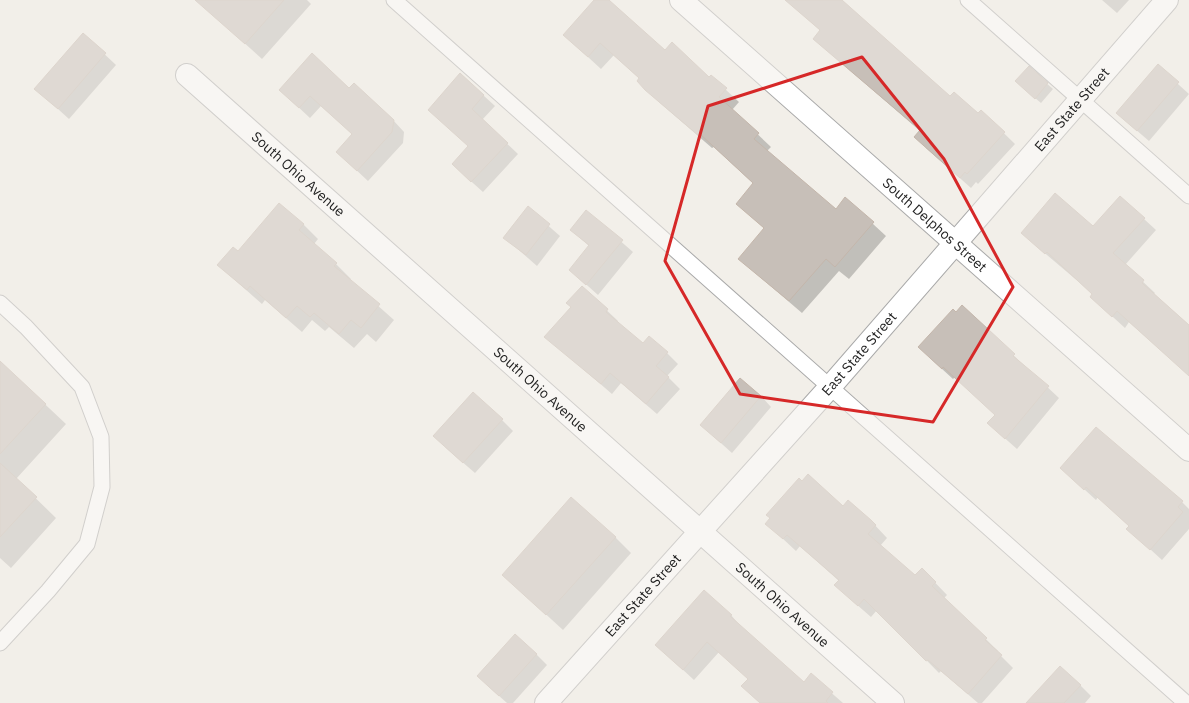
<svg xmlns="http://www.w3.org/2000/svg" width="1189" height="703" font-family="'IBM Plex Sans',sans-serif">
	<rect width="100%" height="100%" fill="#f2efe9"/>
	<g fill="#0003">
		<polygon points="209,0 307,0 311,4 262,59 203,6"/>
		<polygon points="595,0 608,0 665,51 709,78 711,76 739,102 732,110 771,147 767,151 836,210 846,199 886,236 849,279 839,271 802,313 739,259 765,229 737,204 754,184 714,147 712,148 659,102 646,89 640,79 614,55 601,69 564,35"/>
		<polygon points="786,0 841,0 950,98 978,114 981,111 1015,144 978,184 976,182 971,188 926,148 920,131 814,39 821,31"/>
		<polygon points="1102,0 1129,0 1117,13"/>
		<polygon points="83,34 116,65 69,119 47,99"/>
		<polygon points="1158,66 1189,94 1149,141 1128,123"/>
		<polygon points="1029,68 1053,89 1041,103 1022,87"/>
		<polygon points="460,74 495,106 482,120 518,154 483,192 464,175 469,147"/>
		<polygon points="349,89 393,120 404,132 403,143 368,181 337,152 353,134 321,106 310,118 280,90"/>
		<polygon points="528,208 560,236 537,266 504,237"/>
		<polygon points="586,211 633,252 598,295 570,270 589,246 571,230"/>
		<polygon points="1144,219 1156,230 1125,265 1155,293 1154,294 1189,325 1189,375 1129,322 1125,328 1091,297 1093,294 1034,244 1093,227"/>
		<polygon points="303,224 318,239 314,244 336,264 351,279 349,280 394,320 376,342 367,334 354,348 329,327 325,331 312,320 302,332 265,300 262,304 218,265 238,252"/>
		<polygon points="582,287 618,321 617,322 643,345 667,353 678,364 667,376 680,389 657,414 621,383 612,394 546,337 572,307"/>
		<polygon points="962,307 1059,398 1017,449 1000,434 996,415 955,377 953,379 930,358 956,314"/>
		<polygon points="0,362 66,424 16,479 56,518 11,568 0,558"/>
		<polygon points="761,396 771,407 732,453 713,436"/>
		<polygon points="502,420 513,431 475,473 445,447"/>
		<polygon points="1073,479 1182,502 1189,509 1189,529 1162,560 1128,529 1130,527 1098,497 1096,500"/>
		<polygon points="843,507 871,521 887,538 880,546 915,577 922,569 947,595 944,598 998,651 997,652 1013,668 982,703 978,703 941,671 939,673 877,610 871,617 848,597 839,581 800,546 796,551 767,524"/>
		<polygon points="615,537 631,553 563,630 503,575"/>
		<polygon points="731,615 741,627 804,683 811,675 843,703 760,703 743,686 749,679 719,652 694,680 656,645"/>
		<polygon points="536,654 547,665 513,703 507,703 489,687"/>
		<polygon points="1080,685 1091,696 1085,703 1027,703"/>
	</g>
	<g fill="#c7bfb8" stroke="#c4b6ab">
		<polygon points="195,0 284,0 245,44"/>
		<polygon points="594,0 609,0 665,50 672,42 709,77 711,75 727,88 719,97 759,133 754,139 836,209 845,197 874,222 835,267 826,259 789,301 738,259 764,228 736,204 753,183 700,134 699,136 645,90 637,81 639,78 600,43 588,57 563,35"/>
		<polygon points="785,0 842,0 950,96 954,92 978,113 981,110 1005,132 967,174 965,172 960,178 914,137 920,130 813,39 820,30"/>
		<polygon points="83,33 106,53 58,109 34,89"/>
		<polygon points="312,53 349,88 354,83 394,120 392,132 357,171 336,152 352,134 310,96 299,108 279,90"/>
		<polygon points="1158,64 1179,82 1137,131 1116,113"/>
		<polygon points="1029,66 1048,83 1035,99 1015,81"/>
		<polygon points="460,73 484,95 472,109 508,143 471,182 452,164 468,146 428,110"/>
		<polygon points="1055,193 1093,226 1120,196 1145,218 1113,253 1144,280 1142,283 1189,325 1189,376 1117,311 1112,317 1090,297 1092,294 1047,252 1045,254 1021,233"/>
		<polygon points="279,203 304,224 299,230 337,263 334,266 380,304 361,328 351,320 339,334 314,313 310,317 297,306 286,318 250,286 247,290 217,265 233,247 238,251"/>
		<polygon points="528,206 550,224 526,255 503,238"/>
		<polygon points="586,210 623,240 586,285 569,270 589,245 570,230"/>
		<polygon points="582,286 608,309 606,312 643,343 649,336 668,352 656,366 669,377 646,404 610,373 601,384 544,337 571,307 566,303"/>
		<polygon points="962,305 1015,354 1013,356 1049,386 1005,439 987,423 995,415 943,367 942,369 918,347 953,309 956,312"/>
		<polygon points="0,361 46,404 0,454"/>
		<polygon points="740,378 761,396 721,443 700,425"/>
		<polygon points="473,392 503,419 463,463 433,436"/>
		<polygon points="1096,427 1183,501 1178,507 1183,512 1150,550 1126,529 1129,526 1086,487 1084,490 1060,468"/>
		<polygon points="0,463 37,497 0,537"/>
		<polygon points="808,474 843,506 848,500 871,520 876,525 868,534 915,575 922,568 936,582 932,586 987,638 985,640 1002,655 968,694 928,660 926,661 864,599 858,606 834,585 839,580 787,535 783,539 765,524 770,518 766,515 799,478 802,481"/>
		<polygon points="571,497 616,537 546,615 502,575"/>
		<polygon points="704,590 732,615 730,616 804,682 811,673 833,692 826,701 828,703 760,703 741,686 748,679 707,642 683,670 655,645"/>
		<polygon points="515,634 537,654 499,696 477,676"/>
		<polygon points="1060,666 1081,685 1064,703 1026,703"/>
	</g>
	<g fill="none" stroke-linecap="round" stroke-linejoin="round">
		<g stroke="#a9a9a9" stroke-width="17">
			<g id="service">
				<polyline points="394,0 1186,703"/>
				<polyline points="968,0 1189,196"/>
				<polyline points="0,303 26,327 82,387 101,437 102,487 87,544 48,591 0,643"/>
			</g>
		</g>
		<g stroke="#a9a9a9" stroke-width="24">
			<g id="minor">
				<path id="s1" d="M681 0 1189 450"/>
				<path id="s2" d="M187 75 893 703"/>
				<path id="s3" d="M546 703 830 387 1167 0"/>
			</g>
		</g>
		<use href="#service" stroke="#fff" stroke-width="15"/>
		<use href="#minor" stroke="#fff" stroke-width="22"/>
	</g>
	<path d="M0 0H1189V703H0ZM862 57 944 159 1013 287 933 422 740 394 665 261 708 106Z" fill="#f2efe9" fill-opacity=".55" fill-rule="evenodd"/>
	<path fill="none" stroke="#d62828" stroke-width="3" stroke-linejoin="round" d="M862 57 944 159 1013 287 933 422 740 394 665 261 708 106Z"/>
	<g text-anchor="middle" stroke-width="3" stroke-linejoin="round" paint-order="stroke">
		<g font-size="14" fill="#222" stroke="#fff">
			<text dy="5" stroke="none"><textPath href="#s3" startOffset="793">East State Street</textPath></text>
			<text dy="5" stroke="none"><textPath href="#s2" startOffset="149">South Ohio Avenue</textPath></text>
			<text dy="5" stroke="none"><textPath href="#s1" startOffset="339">South Delphos Street</textPath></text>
			<text dy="5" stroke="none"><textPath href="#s3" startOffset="469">East State Street</textPath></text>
			<text dy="5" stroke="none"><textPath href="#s2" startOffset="473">South Ohio Avenue</textPath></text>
			<text dy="5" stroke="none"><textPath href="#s3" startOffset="145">East State Street</textPath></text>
			<text dy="5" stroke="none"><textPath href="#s2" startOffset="797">South Ohio Avenue</textPath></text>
		</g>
	</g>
</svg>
